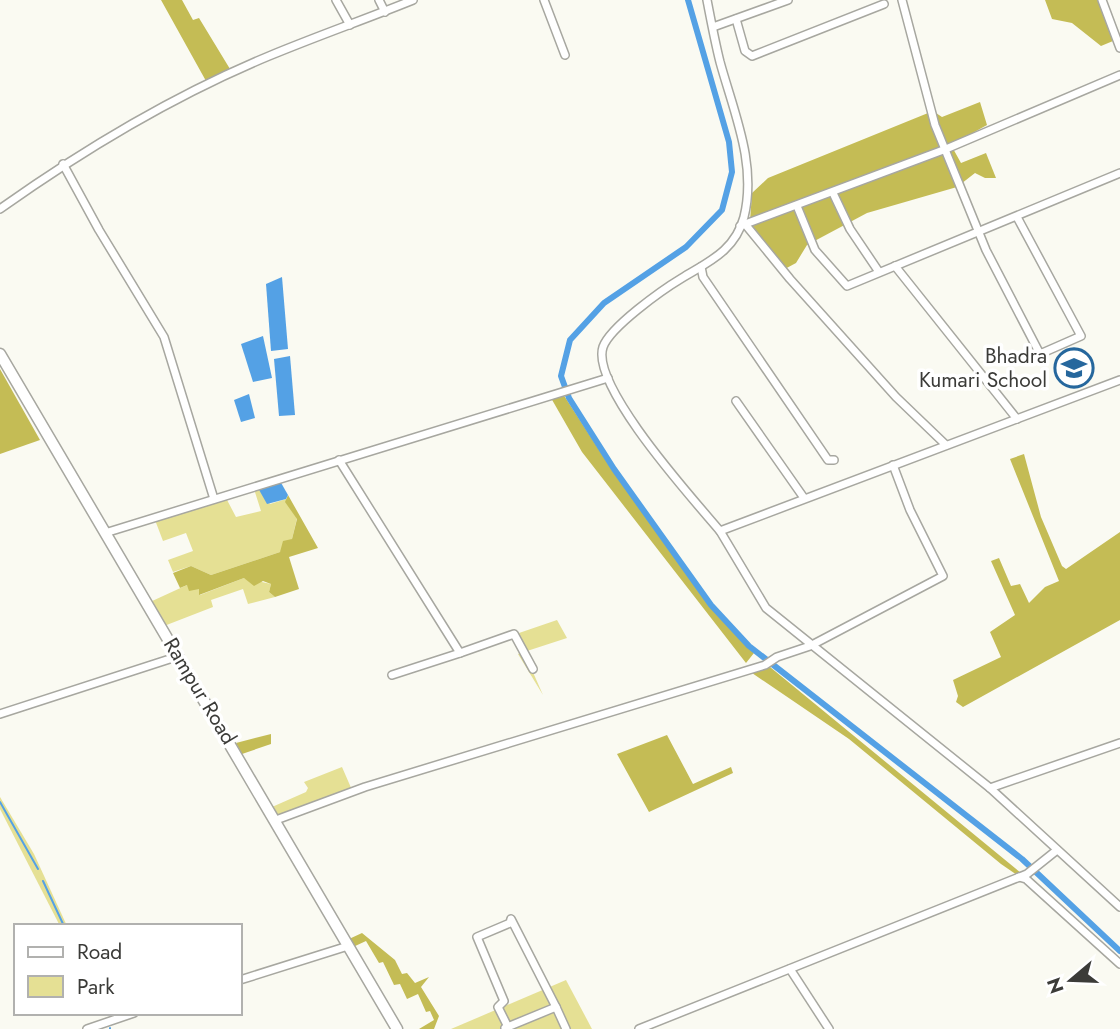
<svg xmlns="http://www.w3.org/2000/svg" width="1120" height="1029" font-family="Jost,sans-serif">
	<rect width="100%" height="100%" fill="#fafaf2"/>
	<g fill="#e5e094">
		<polygon points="258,488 270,504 286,499 297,518 292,539 280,552 211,575 191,566 173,572 168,560 193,551 186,533 163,541 155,520 226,498 236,517 261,511 254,489"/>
		<polygon points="244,578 271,584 269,592 275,597 248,604 243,589 211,600 213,607 164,626 150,602 187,585 199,588 200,595"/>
		<polygon points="557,620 567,638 524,652 543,695 518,654 524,651 519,633"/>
		<polygon points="342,767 352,790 278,818 272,807 306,792 308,788 304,782"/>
		<polygon points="0,797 34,854 67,926 60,926 0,809"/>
		<polygon points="566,980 592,1029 451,1029"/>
	</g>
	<g fill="#c4bc55">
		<polygon points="161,0 182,0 193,20 199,18 230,69 206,81"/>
		<polygon points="1045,0 1098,0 1113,41 1101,46 1072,23 1052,19"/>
		<polygon points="980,102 987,125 951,145 961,163 986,153 996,178 985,178 975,173 957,187 867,213 807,245 796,263 783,270 772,261 750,221 752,193 768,178 933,111 942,117"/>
		<polygon points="0,369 40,440 0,454"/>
		<polygon points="563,394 612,470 709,606 754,653 746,663 582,452 551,398"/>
		<polygon points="1024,454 1041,517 1062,566 1066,569 1120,532 1120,620 963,707 956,702 958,696 953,680 1001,657 990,632 1015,615 991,561 999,558 1011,586 1020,584 1029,603 1045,587 1059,581 1010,459"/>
		<polygon points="288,495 318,548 289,557 299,589 275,597 269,592 271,584 263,581 254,586 244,578 199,595 199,589 189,591 187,585 180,588 173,573 191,566 211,575 280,552 283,541 292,539 297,519 285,502"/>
		<polygon points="770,667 1021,873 1017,875 1001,864 849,739 752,673"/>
		<polygon points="271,734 271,744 242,754 236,743"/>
		<polygon points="667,735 693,784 731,767 733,773 649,812 617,754"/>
		<polygon points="362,933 395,960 402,974 407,973 415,983 429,977 421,987 439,1016 434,1029 419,1029 434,1020 430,1011 426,1012 418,994 407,999 400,984 394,985 383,962 379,963 366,941 353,947 349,939"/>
	</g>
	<g fill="#54a1e5">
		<polygon points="282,277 288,349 271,351 266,284"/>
		<polygon points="263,336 272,378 253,382 241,344"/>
		<polygon points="290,356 295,415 279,416 274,359"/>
		<polygon points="249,394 255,418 241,422 234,400"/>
		<polygon points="280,481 288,495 286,499 267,504 258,488"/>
	</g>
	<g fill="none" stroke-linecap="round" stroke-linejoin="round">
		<g stroke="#54a1e5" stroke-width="2">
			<polyline points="0,802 38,869"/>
			<polyline points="43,881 64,926"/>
			<polyline points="104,1013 105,1015"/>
			<polyline points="110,1028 110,1029"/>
		</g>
		<polyline stroke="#54a1e5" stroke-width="6" points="688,0 729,142 732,172 722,210 686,247 604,303 570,340 561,376 569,398 614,469 711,605 749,646 1022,859 1120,951"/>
		<g stroke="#a7a7a0" stroke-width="10">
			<g id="minor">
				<polyline points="336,0 350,25"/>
				<polyline points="379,0 385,12"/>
				<polyline points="544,0 565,55"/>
				<path d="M707 0C711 21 715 42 720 62 734 113 757 164 744 217 735 251 708 262 682 278 662 290 610 327 603 347 590 386 694 500 720 531L1120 380"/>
				<polyline points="902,0 935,125 986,250 1040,354 1081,336 1017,217"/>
				<polyline points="1102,0 1120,48"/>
				<polyline points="736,19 745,51 752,56 884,4"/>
				<polyline points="713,27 788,0"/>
				<polyline points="63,164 99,230 164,337 214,499"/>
				<polyline points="833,193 850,229 879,272"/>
				<polyline points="797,206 815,250 847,286 1120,173"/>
				<path d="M0 209C83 150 175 95 269 56 317 36 366 19 413 0"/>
				<polyline points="745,224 790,279 896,397 946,445"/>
				<polyline points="740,226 946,149 1120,75"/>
				<polyline points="895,266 1017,419"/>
				<polyline points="701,267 703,277 828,460 834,460"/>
				<polyline points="736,401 804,498"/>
				<polyline points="339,460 460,653 514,634 533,669"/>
				<polyline points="720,531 766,608 990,788 1120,907"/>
				<polyline points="105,533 608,378"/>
				<polyline points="392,675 460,653"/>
				<polyline points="0,714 179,656"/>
				<polyline points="990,788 1120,743"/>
				<polyline points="276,820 365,787 765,665 777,657 810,646 943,576 910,510 893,465"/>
				<polyline points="1019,877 1026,879 1120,964"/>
				<polyline points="790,969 829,1029"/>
				<polyline points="240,980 348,946"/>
				<polyline points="508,1027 498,1007 504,1001 477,937 510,923 511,919 556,1007"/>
				<polyline points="505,1028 556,1007 566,1029"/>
				<polyline points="87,1029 134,1013"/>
				<polyline points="639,1029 1027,874 1057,850"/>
			</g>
		</g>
		<g stroke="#a7a7a0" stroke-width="13">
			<polyline id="secondary" points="0,354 397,1029"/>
		</g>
		<use href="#minor" stroke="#fff" stroke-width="7"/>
		<use href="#secondary" stroke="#fff" stroke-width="10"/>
	</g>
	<defs>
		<g id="school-ring" transform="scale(2.0125)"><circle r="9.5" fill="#fff" stroke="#26679d" stroke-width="1.5"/><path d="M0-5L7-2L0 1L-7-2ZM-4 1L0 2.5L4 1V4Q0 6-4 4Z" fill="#26679d"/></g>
	</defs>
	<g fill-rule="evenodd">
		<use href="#school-ring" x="1074" y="368"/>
	</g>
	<g text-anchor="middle" stroke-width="7" stroke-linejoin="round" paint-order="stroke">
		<g font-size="21" fill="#3b3b38" stroke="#fff" text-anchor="end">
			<text x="1047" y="363">Bhadra<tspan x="1047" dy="24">Kumari School</tspan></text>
		</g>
		<g font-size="21" fill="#3b3b38" stroke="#fff">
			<text transform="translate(200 691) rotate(59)" y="7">Rampur Road</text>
		</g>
	</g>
	<rect x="14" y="924" width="228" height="91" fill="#ffffff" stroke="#b1b1af" stroke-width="2"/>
	<rect x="28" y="947" width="35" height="10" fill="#ffffff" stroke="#b1b1af" stroke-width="2"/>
	<text x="77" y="959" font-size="21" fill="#3b3b38">Road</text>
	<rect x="28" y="976" width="35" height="21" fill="#e5e094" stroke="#b1b1af" stroke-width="2"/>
	<text x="77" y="994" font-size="21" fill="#3b3b38">Park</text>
	<g transform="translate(1071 980) rotate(251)" stroke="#ffffff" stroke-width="5" paint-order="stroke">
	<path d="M0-5L12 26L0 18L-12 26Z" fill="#3b3b38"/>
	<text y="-10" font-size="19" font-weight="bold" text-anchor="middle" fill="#3b3b38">N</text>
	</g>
</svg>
